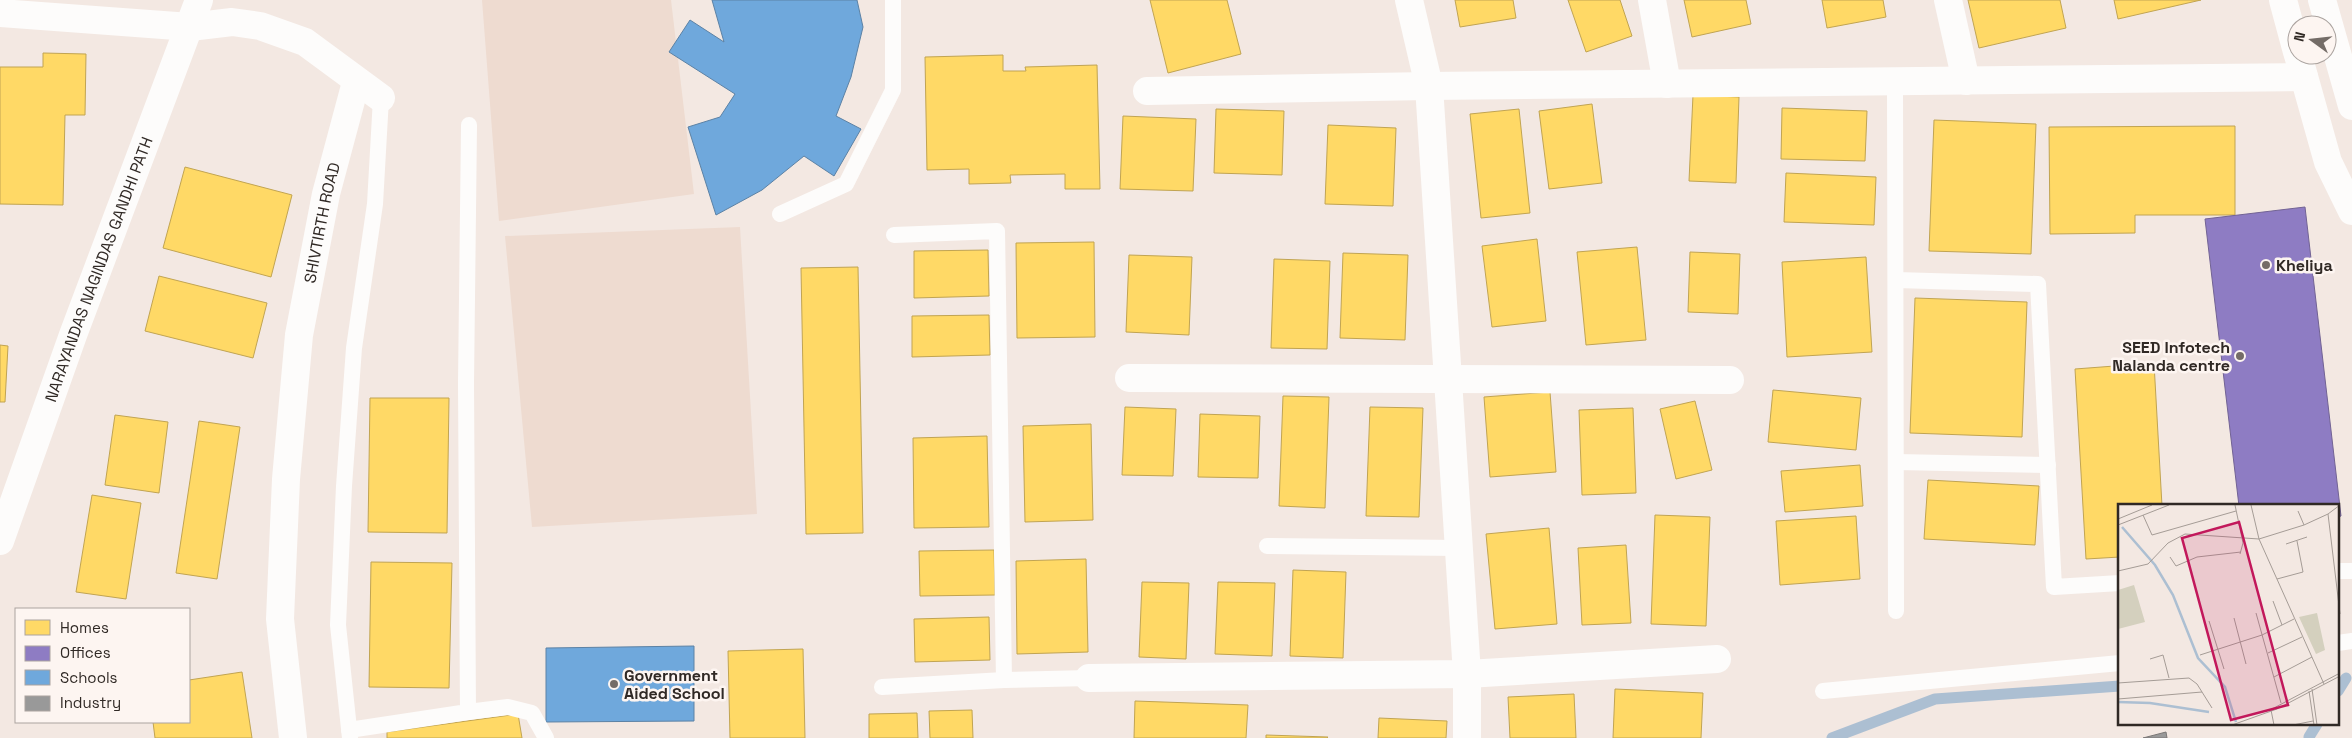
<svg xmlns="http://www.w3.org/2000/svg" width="2352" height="738" font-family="'Space Grotesk',sans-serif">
	<rect width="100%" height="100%" fill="#f3e8e2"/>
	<g fill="#eedbd0">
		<polygon points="482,0 671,0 694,194 499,221"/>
		<polygon points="740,227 757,514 532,527 505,236"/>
	</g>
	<g fill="#ffd966" stroke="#c1a452">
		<polygon points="1150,0 1227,0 1241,54 1168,73"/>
		<polygon points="1455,0 1513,0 1516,18 1460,27"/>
		<polygon points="1568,0 1620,0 1632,36 1586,52"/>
		<polygon points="1684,0 1746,0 1751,24 1692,37"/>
		<polygon points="1822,0 1883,0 1886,17 1827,28"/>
		<polygon points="1968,0 2060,0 2066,28 1979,48"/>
		<polygon points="2114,0 2201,0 2118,19"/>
		<polygon points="43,53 86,54 85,115 65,115 63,205 0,204 0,67 43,67"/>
		<polygon points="1003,55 1003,71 1026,71 1025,67 1097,65 1100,189 1065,189 1065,174 1010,175 1011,183 969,184 969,169 927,170 925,57"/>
		<polygon points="1693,95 1739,97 1736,183 1689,181"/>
		<polygon points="1592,104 1602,183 1549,189 1539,111"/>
		<polygon points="1782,108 1867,111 1865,161 1781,159"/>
		<polygon points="1216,109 1284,111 1282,175 1214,173"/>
		<polygon points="1519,109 1530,213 1481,218 1470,114"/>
		<polygon points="1123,116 1196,119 1193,191 1120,189"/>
		<polygon points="1934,120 2036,124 2031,254 1929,251"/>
		<polygon points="1328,125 1396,128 1393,206 1325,204"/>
		<polygon points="2235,126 2235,215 2135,215 2135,233 2050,234 2049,127"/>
		<polygon points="185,167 292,195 271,277 163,248"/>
		<polygon points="1786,173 1876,177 1874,225 1784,222"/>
		<polygon points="1537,239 1546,321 1492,327 1482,246"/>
		<polygon points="1094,242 1095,337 1017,338 1016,243"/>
		<polygon points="1637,247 1646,340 1586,345 1577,252"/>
		<polygon points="988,250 989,296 914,298 914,251"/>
		<polygon points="1690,252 1740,254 1738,314 1688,312"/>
		<polygon points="1343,253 1408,255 1405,340 1340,338"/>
		<polygon points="1129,255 1192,257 1189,335 1126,332"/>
		<polygon points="1866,257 1872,352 1787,357 1782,262"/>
		<polygon points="1274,259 1330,261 1327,349 1271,348"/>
		<polygon points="858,267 863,533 806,534 801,268"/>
		<polygon points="159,276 267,303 253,358 145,331"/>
		<polygon points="1915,298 2027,302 2022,437 1910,433"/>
		<polygon points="989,315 990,355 912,357 912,316"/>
		<polygon points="0,345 8,346 5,402 0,402"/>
		<polygon points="2154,363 2162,506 2120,506 2120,557 2086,559 2075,369"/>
		<polygon points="1773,390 1861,398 1856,450 1768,442"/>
		<polygon points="1550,392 1556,472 1490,477 1484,397"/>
		<polygon points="1283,396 1329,397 1325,508 1279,506"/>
		<polygon points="370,398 449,398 447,533 368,532"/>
		<polygon points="1695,401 1712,470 1676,479 1660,409"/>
		<polygon points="1125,407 1176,409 1173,476 1122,475"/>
		<polygon points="1370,407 1423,408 1419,517 1366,516"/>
		<polygon points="1633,408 1636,493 1582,495 1579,410"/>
		<polygon points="1200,414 1260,416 1258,478 1198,477"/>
		<polygon points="115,415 168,422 159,493 105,485"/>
		<polygon points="199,421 240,427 217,579 176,573"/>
		<polygon points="1091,424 1093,520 1025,522 1023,426"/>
		<polygon points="987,436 989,527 914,528 913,438"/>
		<polygon points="1860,465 1863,506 1785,512 1781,471"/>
		<polygon points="1928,480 2039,486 2035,545 1924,539"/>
		<polygon points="92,495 141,503 126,599 76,592"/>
		<polygon points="1655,515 1710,517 1706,626 1651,624"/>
		<polygon points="1856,516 1860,579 1780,585 1776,521"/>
		<polygon points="1549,528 1557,624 1495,629 1486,534"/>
		<polygon points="1626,545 1631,623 1582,625 1578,548"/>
		<polygon points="994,550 995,595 920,596 919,551"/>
		<polygon points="1086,559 1088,652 1017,654 1016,561"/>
		<polygon points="371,562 452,563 449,688 369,687"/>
		<polygon points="1293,570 1346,572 1343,658 1290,656"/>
		<polygon points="1142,582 1189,583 1186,659 1139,657"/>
		<polygon points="1218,582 1275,583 1272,656 1215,654"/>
		<polygon points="989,617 990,660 915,662 914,619"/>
		<polygon points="803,649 805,738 730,738 728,651"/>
		<polygon points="242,672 252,738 155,738 153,722 189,722 189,680"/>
		<polygon points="1615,689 1703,693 1701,738 1613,738"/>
		<polygon points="1574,694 1576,738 1510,738 1508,697"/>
		<polygon points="1135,701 1248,705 1246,738 1134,738"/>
		<polygon points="972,710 973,738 930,738 929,711"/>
		<polygon points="917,713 918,738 869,738 869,714"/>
		<polygon points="518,714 522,738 387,738 387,732"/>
		<polygon points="1379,718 1447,721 1446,738 1378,738"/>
		<polygon points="1266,735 1328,737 1327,738 1266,738"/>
	</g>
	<polygon fill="#8e7cc3" stroke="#726394" points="2305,207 2341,516 2338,517 2338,506 2239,506 2205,219"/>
	<g fill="#6fa8dc" stroke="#5c82a5">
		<polygon points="712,0 857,0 863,27 851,77 836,116 861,129 834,176 804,156 762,190 716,215 688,127 720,117 735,94 669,52 690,20 724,42"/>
		<polygon points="694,646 694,721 546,722 546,648"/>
	</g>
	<polygon fill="#999" stroke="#7a7776" points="2166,732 2167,738 2143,738"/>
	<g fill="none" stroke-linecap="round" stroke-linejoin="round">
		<g stroke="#acbfd2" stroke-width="11">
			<polyline points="2338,691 2346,678"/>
			<polyline points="2309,737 2317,724"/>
			<polyline points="1832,738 1935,699 2120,686"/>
		</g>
		<g stroke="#fdfcfb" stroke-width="16">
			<polyline points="1895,81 1896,611"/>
			<polyline points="780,214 846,184 893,90 893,0"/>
			<polyline points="894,235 997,231 1004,680"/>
			<polyline points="1896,280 2038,284 2054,587 2120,583"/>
			<polyline points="1896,462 2048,465"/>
			<polyline points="1267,546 1458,548"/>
			<polyline points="2338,571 2352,571"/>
			<polyline points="2338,643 2352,641"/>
			<polyline points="882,687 1004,680 1089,678"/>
			<polyline points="1823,691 2120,663"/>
			<polyline points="468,712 508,707 532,713 546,738"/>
			<polyline points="349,730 468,712 466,384 469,125"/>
			<polyline points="350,738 338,625 344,486 354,348 375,204 381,98"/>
		</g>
		<g stroke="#fdfcfb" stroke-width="28">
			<polyline points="1409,0 1429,86 1467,674 1467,738"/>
			<polyline points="1652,0 1667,84"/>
			<polyline points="1948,0 1966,81"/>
			<polyline points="0,13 190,27 232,22 260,26 305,42 381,98"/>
			<polyline points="1147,91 1429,86 2304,77"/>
			<polyline points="1129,378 1730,380"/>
			<polyline points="1089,678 1467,674 1717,659"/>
			<path id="s1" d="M293 738 280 619 286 479 299 335 326 194 356 82"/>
		</g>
		<g stroke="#fdfcfb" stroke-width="28">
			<polyline points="2283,0 2297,52"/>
			<polyline points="2322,0 2352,106"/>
			<polyline points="2298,55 2328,162 2352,211"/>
			<path id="s2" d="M0 541 73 335 199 0"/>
		</g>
	</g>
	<g fill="#746c67" stroke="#fdf5f1" stroke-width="2">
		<circle cx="2266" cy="265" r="5"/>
		<circle cx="2240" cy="356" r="5"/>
		<circle cx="614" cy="684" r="5"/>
	</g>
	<g text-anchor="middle" stroke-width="5" stroke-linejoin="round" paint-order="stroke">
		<g font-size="16" fill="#302925" stroke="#fdf5f1">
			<text dy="6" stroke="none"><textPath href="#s1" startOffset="519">SHIVTIRTH ROAD</textPath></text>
			<text dy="6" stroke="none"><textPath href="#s2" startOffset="289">NARAYANDAS NAGINDAS GANDHI PATH</textPath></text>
		</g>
		<g font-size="16" font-weight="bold" fill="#302925" stroke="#fdf5f1" text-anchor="start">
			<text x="2276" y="271">Kheliya</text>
			<text x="2230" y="353" text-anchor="end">SEED Infotech<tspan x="2230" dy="18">Nalanda centre</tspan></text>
			<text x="624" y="681">Government<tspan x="624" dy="18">Aided School</tspan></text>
		</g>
	</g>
	<g transform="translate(2118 504)">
		<rect width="221" height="221" fill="#f3e8e2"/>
		<path d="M16 81 27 118 0 125V86ZM199 109 207 146 198 150 181 113Z" fill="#d4d0be"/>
		<path fill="none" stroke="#acbfd2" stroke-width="2.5" d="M4 23 37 61 55 91 80 154 107 183 118 218M0 198 32 199 91 208"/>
		<path fill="none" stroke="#a59c96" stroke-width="1" d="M117 1 125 39 122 50M133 1 141 35 206 180M180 7 186 21M210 10 222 110M25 11 34 31 118 7M0 15 34 1M0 21 51 1M168 40 189 33M52 53 58 62 79 53 123 48M0 67 30 60 50 39 67 30 141 35 186 21 210 10 222 1M159 75 185 68 179 37M155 97 164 121M138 109 163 199M116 114 128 160M91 117 106 165M150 149 184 133M82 151 144 131 176 115M32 155 45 151 51 174M156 173 194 153M0 179 71 174 79 180 94 204M194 185 199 221M191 187 196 221M0 195 84 188M154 205 222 169M153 206 156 221M114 221 159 205 222 172M175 221 195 217"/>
		<path fill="#c2185b" fill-opacity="0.15" stroke="#c2185b" stroke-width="2.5" d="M121 18 170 201 113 216 64 34Z"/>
		<rect width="221" height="221" fill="none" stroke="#302925" stroke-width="2.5"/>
	</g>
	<rect x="15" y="608" width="175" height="115" fill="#fdf5f1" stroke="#aba39f"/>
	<rect x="25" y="620" width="25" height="15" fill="#ffd966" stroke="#aba39f"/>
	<text x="60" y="633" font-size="15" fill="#302925">Homes</text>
	<rect x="25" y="646" width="25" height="15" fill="#8e7cc3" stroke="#aba39f"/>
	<text x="60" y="658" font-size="15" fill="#302925">Offices</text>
	<rect x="25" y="670" width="25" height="15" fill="#6fa8dc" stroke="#aba39f"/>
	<text x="60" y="683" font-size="15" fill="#302925">Schools</text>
	<rect x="25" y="696" width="25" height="15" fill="#999999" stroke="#aba39f"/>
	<text x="60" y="708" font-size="15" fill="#302925">Industry</text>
	<g transform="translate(2312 40) rotate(285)"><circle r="24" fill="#fdf5f1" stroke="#aba39f"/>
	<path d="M0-4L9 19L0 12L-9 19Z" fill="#746c67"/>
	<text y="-8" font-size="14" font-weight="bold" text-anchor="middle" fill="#302925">N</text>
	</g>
</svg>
